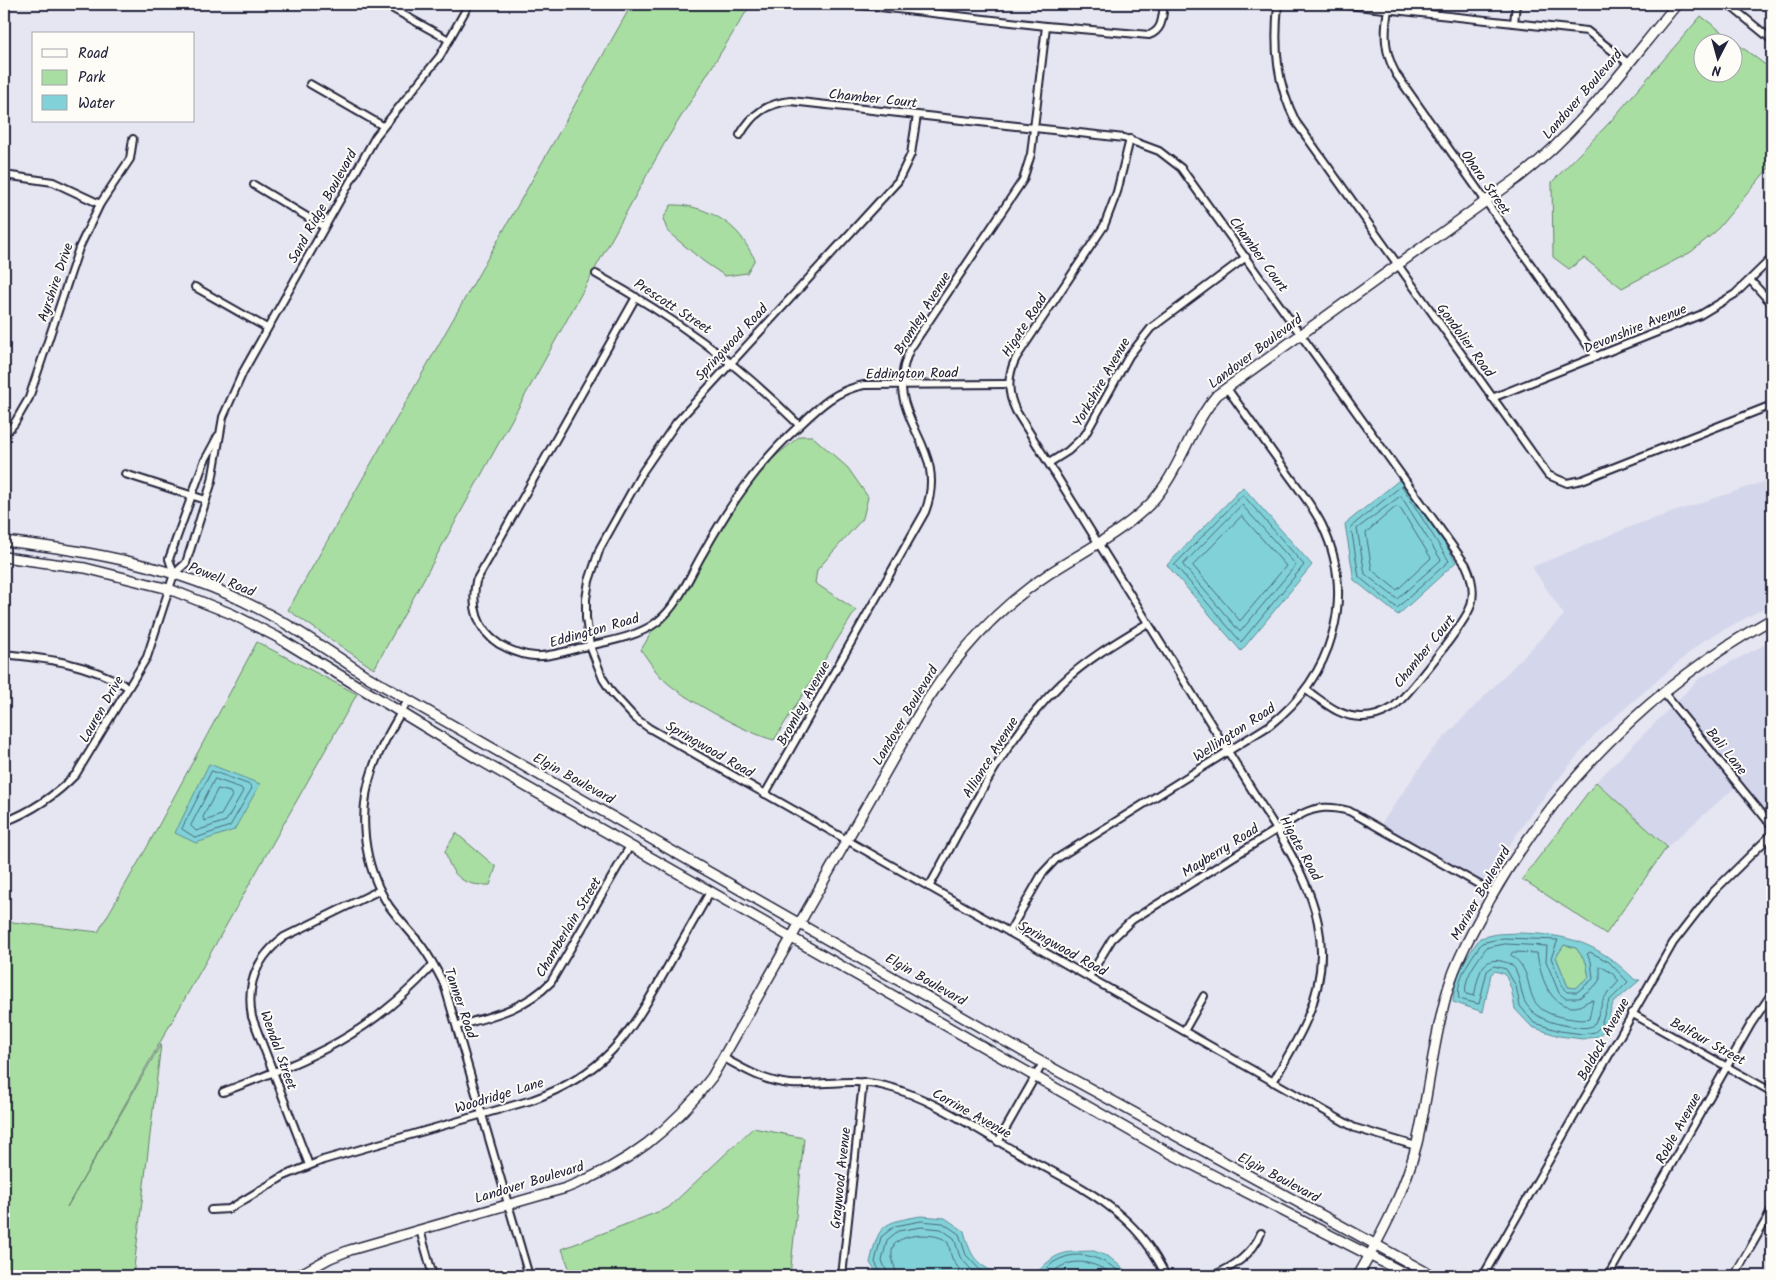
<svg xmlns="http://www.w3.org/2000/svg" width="1776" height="1280" font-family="Kalam,sans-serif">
	<rect width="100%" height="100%" fill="#e5e6f1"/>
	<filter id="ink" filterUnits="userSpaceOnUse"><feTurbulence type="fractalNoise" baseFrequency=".02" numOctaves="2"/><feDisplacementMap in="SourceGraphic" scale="10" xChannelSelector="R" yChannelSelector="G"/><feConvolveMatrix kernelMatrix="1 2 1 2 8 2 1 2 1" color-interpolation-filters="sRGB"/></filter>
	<g filter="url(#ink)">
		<g fill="#d4d6ec">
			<polygon points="1772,479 1772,604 1703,641 1594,735 1532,812 1478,892 1439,865 1375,833 1432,750 1564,615 1532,567 1635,525"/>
			<polygon points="1772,641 1772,829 1739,784 1667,847 1596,782 1700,678"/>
		</g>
		<g fill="#a8dea1" stroke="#65806e" fill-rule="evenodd">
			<polygon points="632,4 751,4 664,144 374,669 288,610"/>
			<path d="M1701 16 1772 70V164L1715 232 1691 252 1622 288 1584 258 1569 269 1553 257 1552 182 1609 123ZM1734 42V72H1704V42Z"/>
			<path d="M671 205C693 204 719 214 735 230 743 237 749 250 755 259L747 273 725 276 703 261 668 232 663 219Z"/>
			<path d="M800 436H812L848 468 868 497 863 518 817 570 815 583 856 610 774 740C748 734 680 697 662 678 654 670 648 659 641 650L674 594 730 510 767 463Z"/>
			<polygon points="257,642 357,694 67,1207 161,1044 133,1276 4,1276 4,921 98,932 146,849"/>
			<polygon points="1596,782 1667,847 1606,934 1522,879"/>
			<path d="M456 833 496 867 490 885C464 886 452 878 445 851Z"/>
			<polygon points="1564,945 1576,948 1586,962 1589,977 1575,988 1568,987 1556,957"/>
			<polygon points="753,1128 804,1138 790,1276 572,1276 562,1249 668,1208"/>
		</g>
		<g fill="#81d2d8" stroke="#5b8c99" fill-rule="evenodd">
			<polygon points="1403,477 1456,562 1398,615 1354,580 1345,524"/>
			<polygon points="1243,487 1312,565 1241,651 1167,565"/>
			<polygon points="209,764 260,784 234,830 196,843 175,833"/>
			<path d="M1518 933C1569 934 1598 943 1635 980H1640L1613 1003 1605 1030 1598 1036 1583 1039 1559 1036 1532 1027 1515 1009 1511 988 1505 974 1495 971 1491 974 1483 1012 1453 1002C1455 975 1464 960 1480 938L1497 934ZM1564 945 1576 948 1586 962 1589 977 1575 988 1568 987 1556 957Z"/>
			<path d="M921 1216 945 1218 964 1231C971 1259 977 1265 1003 1276H879L870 1263C879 1224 881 1223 921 1216Z"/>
			<path d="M1094 1251 1109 1257 1132 1276H1034C1057 1251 1061 1252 1094 1251Z"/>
		</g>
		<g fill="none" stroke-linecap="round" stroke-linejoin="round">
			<g stroke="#48687a" stroke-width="1">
				<polygon points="1402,486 1449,561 1397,608 1359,577 1351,527"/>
				<polygon points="1243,495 1304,565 1241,642 1175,565"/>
				<polygon points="1401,496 1441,560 1397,599 1365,574 1357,529"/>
				<polygon points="1242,505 1296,565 1240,632 1183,565"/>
				<polygon points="1396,507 1400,508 1431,558 1397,590 1372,570 1366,533"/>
				<polygon points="1242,516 1286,566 1240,621 1193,566"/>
				<polygon points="212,771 250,785 252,788 230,826 196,838 182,829"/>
				<polygon points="215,779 241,788 243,791 226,821 196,831 191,826"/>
				<polygon points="218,789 230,792 232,796 221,815 205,821 203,818"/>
				<path d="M1504 938 1558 940 1551 958 1564 989 1567 992H1577L1593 979 1591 961 1587 954 1590 952 1609 962 1628 982 1609 1001 1600 1027 1595 1032 1583 1034 1560 1031 1534 1023 1520 1006 1516 986 1506 969 1494 966 1487 971 1479 1004 1459 999C1455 979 1471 958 1482 943Z"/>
				<path d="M1505 944 1547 946 1546 961 1559 993 1565 998H1579L1596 985 1600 979V966L1612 973 1619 981 1604 998 1595 1024C1588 1030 1578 1027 1569 1026 1552 1023 1536 1019 1526 1004 1521 997 1521 981 1516 971 1513 964 1508 963 1501 961 1479 956 1478 981 1474 996L1466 994C1463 978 1477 961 1486 948Z"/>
				<path d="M1513 952 1537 953C1540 974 1549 1008 1575 1007 1583 1006 1587 1000 1593 1000L1589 1019C1581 1021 1574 1019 1566 1018 1514 1009 1542 977 1511 955Z"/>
				<polyline points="882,1276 875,1262 881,1237 895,1226 921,1221 943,1223 959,1234 966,1255 982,1272 990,1276"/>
				<polyline points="889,1276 882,1261 887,1240 898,1231 921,1227 941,1229 954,1238 960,1257 977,1276"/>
				<path d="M896 1276C896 1264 889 1259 893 1247 898 1233 940 1231 948 1243 950 1247 950 1254 952 1258 955 1265 961 1271 966 1276"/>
				<path d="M1041 1276C1045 1272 1049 1265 1054 1262 1081 1246 1105 1260 1126 1276"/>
				<path d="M1049 1276C1069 1254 1094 1261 1115 1276"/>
			</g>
			<g stroke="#22223b" stroke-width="10">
				<g id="street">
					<polyline points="384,4 449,40"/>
					<path d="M853 4 1046 26 1149 35C1163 30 1162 18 1164 4"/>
					<path d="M1278 4C1274 47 1276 83 1296 122L1548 475 1567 483 1582 480 1772 405"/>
					<polyline points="1338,4 1587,31 1628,63"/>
					<polyline points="1728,4 1772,40"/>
					<path d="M1388 9C1384 34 1384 52 1396 74L1596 357"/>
					<polyline points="1514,23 1516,4"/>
					<polyline points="310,84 383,126"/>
					<polyline points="917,115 911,154 898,181 676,423 643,471 600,548 589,581 586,599 586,618 590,646 603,679 612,693 635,718 649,728 1355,1128 1416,1146"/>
					<path d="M740 135C752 114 767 103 791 101L1124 138 1159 151 1181 168 1466 565C1472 578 1475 591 1471 605 1467 621 1406 698 1392 708 1384 713 1373 717 1363 717 1340 718 1324 702 1306 690"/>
					<path d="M1130 139 1117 192 1104 226 1016 358C1007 376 1007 393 1016 411L1277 830C1315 893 1338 948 1306 1021 1297 1042 1284 1062 1273 1082"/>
					<polyline points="4,175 53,182 100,204"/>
					<polyline points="254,185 324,227"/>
					<path d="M596 274C675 318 735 361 799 425"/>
					<polyline points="1751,281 1772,304"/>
					<polyline points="195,287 267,328"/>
					<path d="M636 297 476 581C471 606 477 630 499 644 530 662 546 657 579 648 604 642 636 638 657 622 678 606 690 575 703 553 731 503 758 463 801 424 821 405 837 390 864 385L1009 384"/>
					<polyline points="1492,398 1700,315 1735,294 1772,258"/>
					<polyline points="4,435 14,424 29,398 79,248 100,204 130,159 133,139"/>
					<polyline points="1049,463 1068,451 1085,435 1129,356 1151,328 1246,257"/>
					<polyline points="125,474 206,500"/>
					<polyline points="174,574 169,559 204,462 218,436"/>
					<path d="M4 654C51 659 86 663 128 687"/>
					<polyline points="1663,692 1772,826"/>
					<path d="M408 700C396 722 381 744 373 768 357 813 363 866 389 906 399 920 411 932 421 945 430 957 437 970 444 984L529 1276"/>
					<path d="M765 794 925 512C952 442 878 419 910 349L1023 180 1031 154 1046 26"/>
					<path d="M4 822C33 811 55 796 76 774L147 657 174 574 186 563 212 481 223 417 243 372 376 136 440 56 469 4"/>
					<path d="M929 887C968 817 1002 740 1061 684 1087 659 1118 641 1148 623"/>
					<path d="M1009 932 1042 874 1056 859 1270 725C1332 676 1357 598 1322 525 1312 505 1298 488 1286 471 1266 443 1246 415 1226 387"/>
					<path d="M1089 977 1112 939 1132 920 1300 815C1317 806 1331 806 1349 811L1494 893"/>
					<polyline points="1631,1013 1772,1092"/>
					<path d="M457 1026C492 1016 525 1009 551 982L630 846"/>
					<polyline points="1184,1031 1204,996"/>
					<path d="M724 1058C745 1070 766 1082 791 1084 824 1086 850 1077 885 1086 931 1097 979 1131 1020 1154 1054 1173 1092 1190 1121 1216 1140 1232 1155 1253 1166 1276"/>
					<path d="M223 1092C311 1058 368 1037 433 965"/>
					<polyline points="998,1142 1043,1063"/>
					<path d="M309 1165 252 1017C246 984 257 957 284 937L380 890"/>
					<path d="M211 1210 229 1209 284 1176 323 1160 532 1100C604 1074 628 1037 663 975 679 947 695 919 710 892"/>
					<polyline points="420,1230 433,1276"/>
					<polyline points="842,1276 863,1082"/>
					<path d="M1212 1276C1233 1267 1252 1255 1261 1233"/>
					<polyline points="1483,1276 1673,943 1711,894 1772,834"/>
					<polyline points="1608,1276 1751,1024 1772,993"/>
					<polyline points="1734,1276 1772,1210"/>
				</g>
			</g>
			<g stroke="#22223b" stroke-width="12">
				<g id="secondary">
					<path d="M4 541C91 551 176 566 255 607 295 627 331 653 368 677L1043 1063 1433 1276"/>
					<polyline points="4,557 85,568 169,589 232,614 277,637 476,758 1036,1077 1164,1150 1410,1276"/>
					<path d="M297 1276 330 1258 350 1250 566 1188C627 1165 673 1129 712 1077L917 717C951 660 994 610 1050 573 1084 551 1121 533 1150 504 1180 472 1189 428 1217 395L1518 178C1581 130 1627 64 1677 4"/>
					<path d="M1358 1276C1382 1234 1405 1191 1417 1143 1429 1092 1433 1039 1448 989 1457 958 1474 929 1489 901 1556 782 1653 685 1772 619"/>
				</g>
			</g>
			<use href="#street" stroke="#fdfcf7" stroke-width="6"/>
			<use href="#secondary" stroke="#fdfcf7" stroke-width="9"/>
		</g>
	</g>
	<g text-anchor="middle" stroke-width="4" stroke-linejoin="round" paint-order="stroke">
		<g font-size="14" fill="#22223b" stroke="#fdfcf7">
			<text transform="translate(1582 94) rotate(-49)" y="5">Landover Boulevard</text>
			<text transform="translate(873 98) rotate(6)" y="5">Chamber Court</text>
			<text transform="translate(1486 182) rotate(55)" y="5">Ohara Street</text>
			<text transform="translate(322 206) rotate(-61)" y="5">Sand Ridge Boulevard</text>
			<text transform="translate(1259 254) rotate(54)" y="5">Chamber Court</text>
			<text transform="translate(55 282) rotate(-71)" y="5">Ayrshire Drive</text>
			<text transform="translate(673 306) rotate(33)" y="5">Prescott Street</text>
			<text transform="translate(922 313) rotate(-58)" y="5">Bromley Avenue</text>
			<text transform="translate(1024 325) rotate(-57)" y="5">Higate Road</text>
			<text transform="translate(1635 328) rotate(-22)" y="5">Devonshire Avenue</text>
			<text transform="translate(1466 340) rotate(54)" y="5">Gondolier Road</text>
			<text transform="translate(731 342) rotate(-47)" y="5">Springwood Road</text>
			<text transform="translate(1255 351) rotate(-37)" y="5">Landover Boulevard</text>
			<text transform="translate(912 373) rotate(-1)" y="5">Eddington Road</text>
			<text transform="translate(1101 382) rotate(-60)" y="5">Yorkshire Avenue</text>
			<text transform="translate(222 579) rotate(22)" y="5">Powell Road</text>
			<text transform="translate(594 630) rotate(-16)" y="5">Eddington Road</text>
			<text transform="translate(1424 651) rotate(-51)" y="5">Chamber Court</text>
			<text transform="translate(803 703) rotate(-61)" y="5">Bromley Avenue</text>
			<text transform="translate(101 709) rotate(-60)" y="5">Lauren Drive</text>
			<text transform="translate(905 715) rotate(-59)" y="5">Landover Boulevard</text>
			<text transform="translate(1234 732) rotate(-33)" y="5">Wellington Road</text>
			<text transform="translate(710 749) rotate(30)" y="5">Springwood Road</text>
			<text transform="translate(1727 751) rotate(51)" y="5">Bali Lane</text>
			<text transform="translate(990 757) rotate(-58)" y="5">Alliance Avenue</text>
			<text transform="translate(574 778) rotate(29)" y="5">Elgin Boulevard</text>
			<text transform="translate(1301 848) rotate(61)" y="5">Higate Road</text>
			<text transform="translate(1220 850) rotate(-32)" y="5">Mayberry Road</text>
			<text transform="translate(1480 893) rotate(-60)" y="5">Mariner Boulevard</text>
			<text transform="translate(568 927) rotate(-59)" y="5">Chamberlain Street</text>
			<text transform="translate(1063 948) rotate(29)" y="5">Springwood Road</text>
			<text transform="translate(926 979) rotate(30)" y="5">Elgin Boulevard</text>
			<text transform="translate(461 1003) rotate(71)" y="5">Tanner Road</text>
			<text transform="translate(1603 1039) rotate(-61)" y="5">Baldock Avenue</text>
			<text transform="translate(1708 1041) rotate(29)" y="5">Balfour Street</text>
			<text transform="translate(279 1050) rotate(70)" y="5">Wendal Street</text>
			<text transform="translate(499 1095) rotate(-17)" y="5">Woodridge Lane</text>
			<text transform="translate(972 1113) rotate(29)" y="5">Corrine Avenue</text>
			<text transform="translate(1678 1128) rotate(-61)" y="5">Roble Avenue</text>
			<text transform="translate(1279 1177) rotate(28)" y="5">Elgin Boulevard</text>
			<text transform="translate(840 1178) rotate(-84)" y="5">Graywood Avenue</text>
			<text transform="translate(529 1182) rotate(-17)" y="5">Landover Boulevard</text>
		</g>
	</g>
	<rect width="1776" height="1280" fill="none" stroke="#fdfcf7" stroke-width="20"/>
	<rect x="10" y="10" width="1756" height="1260" fill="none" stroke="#22223b" stroke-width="2" filter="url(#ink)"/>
	<rect x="32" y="32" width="162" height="90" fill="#fdfcf7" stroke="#a5a5ac"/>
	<rect x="42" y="49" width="25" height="8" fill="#fdfcf7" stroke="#a5a5ac"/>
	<text x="78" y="58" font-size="15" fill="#22223b">Road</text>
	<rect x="42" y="70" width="25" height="15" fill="#a8dea1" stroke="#a5a5ac"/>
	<text x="78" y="82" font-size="15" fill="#22223b">Park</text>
	<rect x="42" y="95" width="25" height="15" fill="#81d2d8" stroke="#a5a5ac"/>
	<text x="78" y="108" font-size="15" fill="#22223b">Water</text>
	<g transform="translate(1718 58) rotate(186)"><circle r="24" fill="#fdfcf7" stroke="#a5a5ac"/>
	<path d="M0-4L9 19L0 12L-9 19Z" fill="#22223b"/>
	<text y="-8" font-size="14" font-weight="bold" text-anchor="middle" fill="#22223b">N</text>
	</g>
</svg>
